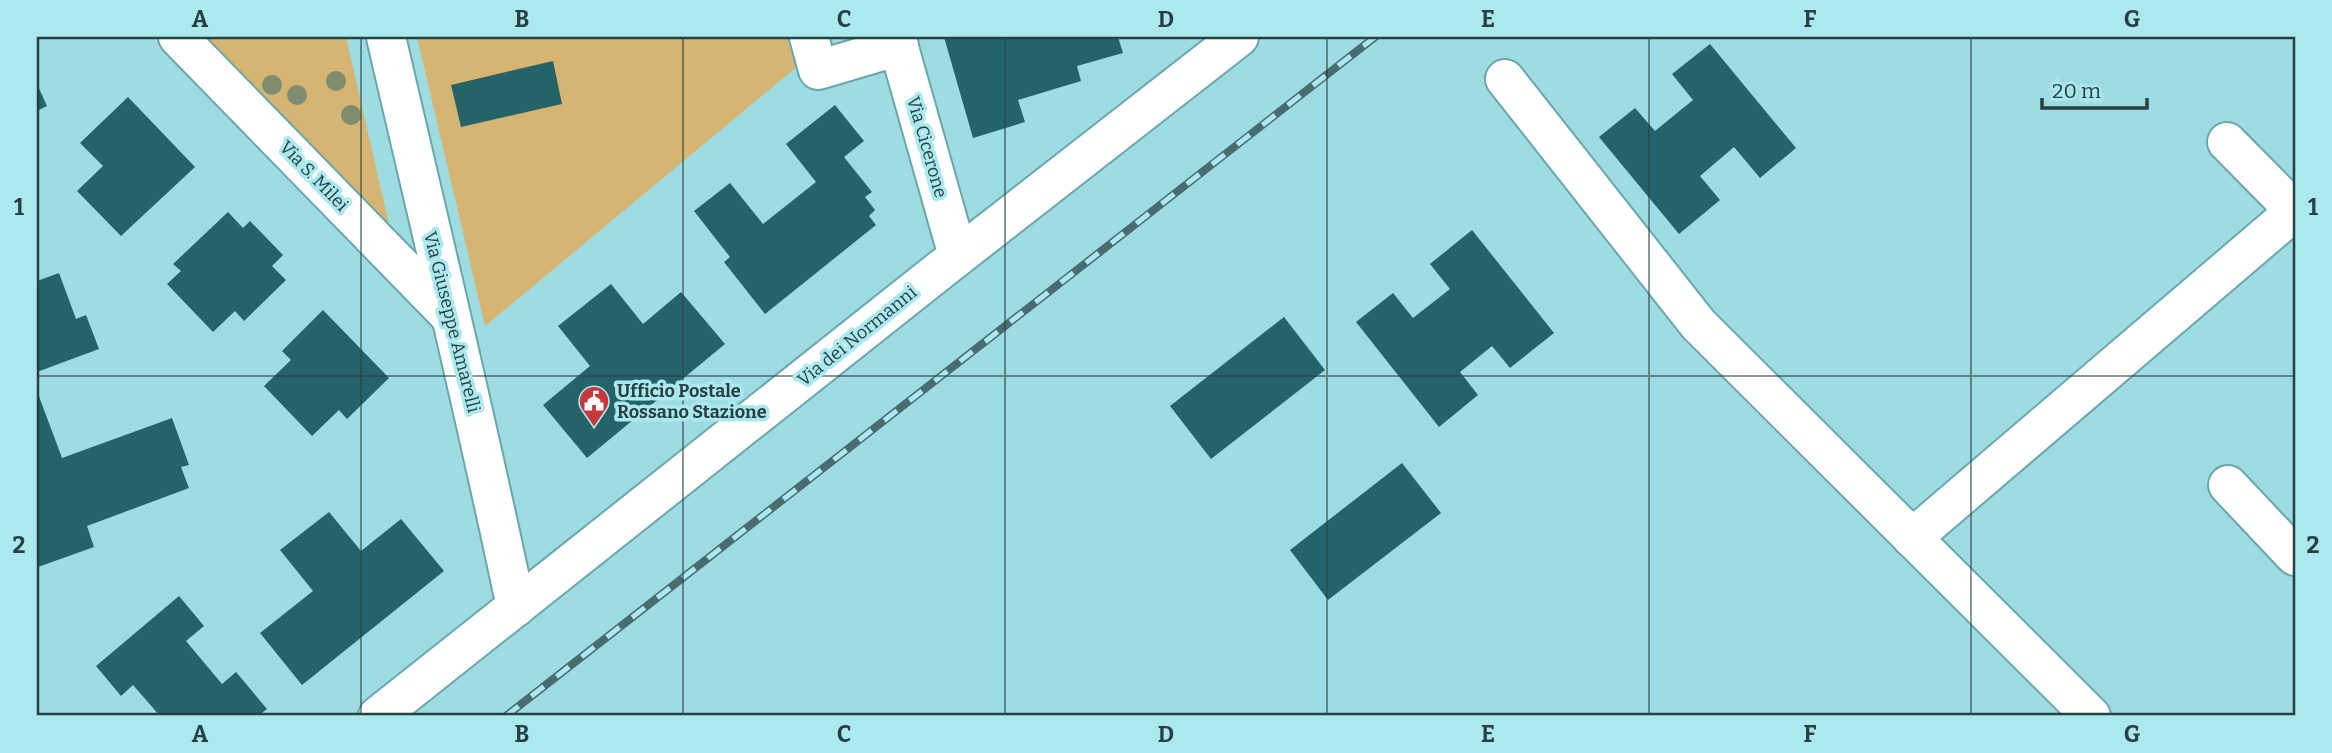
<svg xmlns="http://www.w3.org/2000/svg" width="2332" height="753" font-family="Bitter,serif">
	<rect width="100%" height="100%" fill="#9edce1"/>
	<g fill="#d6b472">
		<polygon points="207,37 346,37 390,229 376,214"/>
		<polygon points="417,37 792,37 799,65 485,326"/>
	</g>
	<g fill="#256368">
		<polygon points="944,37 1118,37 1123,53 1077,66 1081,81 1018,100 1025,122 973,138"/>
		<polygon points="1710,44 1796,148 1760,178 1734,147 1700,176 1720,200 1679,234 1599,137 1635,108 1655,131 1693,100 1672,74"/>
		<polygon points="553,61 562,104 461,127 451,85"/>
		<polygon points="37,84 47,106 37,111"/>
		<polygon points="128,97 195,167 121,236 77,191 103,166 80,143"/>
		<polygon points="835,105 864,141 844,157 872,192 865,197 875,210 869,216 876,225 765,314 724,262 730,257 694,211 730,183 763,224 816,182 786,144"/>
		<polygon points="228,212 243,228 250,221 283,255 272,266 286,280 244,321 235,311 213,332 167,284 181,271 173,264"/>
		<polygon points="1472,230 1554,333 1510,368 1492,346 1460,372 1478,395 1439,427 1356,322 1393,293 1413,318 1450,289 1430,264"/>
		<polygon points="59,273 76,319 86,315 99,349 37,372 37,281"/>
		<polygon points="611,284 643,324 681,292 725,344 587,458 543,405 590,366 558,326"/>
		<polygon points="323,310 389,378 347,419 339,410 312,436 264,386 291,360 282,351"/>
		<polygon points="1284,317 1325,370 1211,459 1170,406"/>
		<polygon points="37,391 62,458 172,418 189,465 181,467 189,488 87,526 94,547 38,567"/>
		<polygon points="1402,463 1441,513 1328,600 1290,550"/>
		<polygon points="329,512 361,551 401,519 444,571 302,685 260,633 313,591 280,550"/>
		<polygon points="179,596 204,626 186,641 222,684 236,672 267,709 258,716 160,716 133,685 121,696 96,666"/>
	</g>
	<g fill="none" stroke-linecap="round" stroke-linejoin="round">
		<g stroke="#6aa7ac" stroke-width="42">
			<g id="minor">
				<polyline points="178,37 450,316"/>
				<path d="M386 37C430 227 476 416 516 607"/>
				<polyline points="809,37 818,70 899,46"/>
				<polyline points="896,37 958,256"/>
				<polyline points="1505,79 1698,324 2091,716"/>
				<polyline points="2227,142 2295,211"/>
				<polyline points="2228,485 2295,556"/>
				<polyline points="1912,538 2295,211"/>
				<polyline points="378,716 939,271 1239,37"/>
			</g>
		</g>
		<use href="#minor" stroke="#fff" stroke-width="38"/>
		<g stroke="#486c6f" stroke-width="8">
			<polyline id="rail" points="506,716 1375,37"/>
		</g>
		<use href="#rail" stroke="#abe9ef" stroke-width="5" stroke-dasharray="16" stroke-linecap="butt"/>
	</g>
	<g fill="#7e8c70">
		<circle cx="336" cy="81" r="10"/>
		<circle cx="272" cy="85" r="10"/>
		<circle cx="297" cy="95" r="10"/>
		<circle cx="351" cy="115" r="10"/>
	</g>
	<path fill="none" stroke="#274143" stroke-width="2" stroke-opacity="0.55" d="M361 37V716M683 37V716M1005 37V716M1327 37V716M1649 37V716M1971 37V716M37 376H2295"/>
	<defs>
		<g id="civic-pin" transform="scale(1.575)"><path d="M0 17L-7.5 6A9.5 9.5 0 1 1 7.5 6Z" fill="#c6373e" stroke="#abe9ef"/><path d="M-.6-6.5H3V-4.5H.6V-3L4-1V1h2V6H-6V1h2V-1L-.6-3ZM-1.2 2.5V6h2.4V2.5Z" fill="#fff"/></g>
	</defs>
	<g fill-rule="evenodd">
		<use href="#civic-pin" x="594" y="401"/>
	</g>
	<g text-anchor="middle" stroke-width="7" stroke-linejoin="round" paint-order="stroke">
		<g font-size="18" fill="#274143" stroke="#abe9ef">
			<text transform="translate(927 147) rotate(74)" y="6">Via Cicerone</text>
			<text transform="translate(314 176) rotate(46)" y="6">Via S. Milei</text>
			<text transform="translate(452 322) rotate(76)" y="6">Via Giuseppe Amarelli</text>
			<text transform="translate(857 336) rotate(-39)" y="6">Via dei Normanni</text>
		</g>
		<g font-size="18" font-weight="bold" fill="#274143" stroke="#abe9ef" text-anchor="start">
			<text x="617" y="397">Ufficio Postale<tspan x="617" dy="21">Rossano Stazione</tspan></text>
		</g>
	</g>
	<rect width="2332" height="753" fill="none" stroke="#abe9ef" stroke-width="77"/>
	<path d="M2042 98v10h105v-10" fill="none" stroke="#274143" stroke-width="3.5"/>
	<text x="2052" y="98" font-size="21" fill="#274143" stroke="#abe9ef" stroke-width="5" paint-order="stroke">20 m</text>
	<rect x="38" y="38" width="2256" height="676" fill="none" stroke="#274143" stroke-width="2.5"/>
	<g font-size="23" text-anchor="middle" font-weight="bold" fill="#274143">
		<text x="200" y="27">A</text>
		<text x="522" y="27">B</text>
		<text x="844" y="27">C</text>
		<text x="1166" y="27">D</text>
		<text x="1488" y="27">E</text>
		<text x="1810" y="27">F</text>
		<text x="2132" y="27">G</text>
		<text x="19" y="215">1</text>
		<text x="2313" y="215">1</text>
		<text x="19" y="553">2</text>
		<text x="2313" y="553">2</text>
		<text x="200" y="742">A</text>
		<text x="522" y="742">B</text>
		<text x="844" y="742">C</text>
		<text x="1166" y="742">D</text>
		<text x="1488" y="742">E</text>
		<text x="1810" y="742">F</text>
		<text x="2132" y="742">G</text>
	</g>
</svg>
